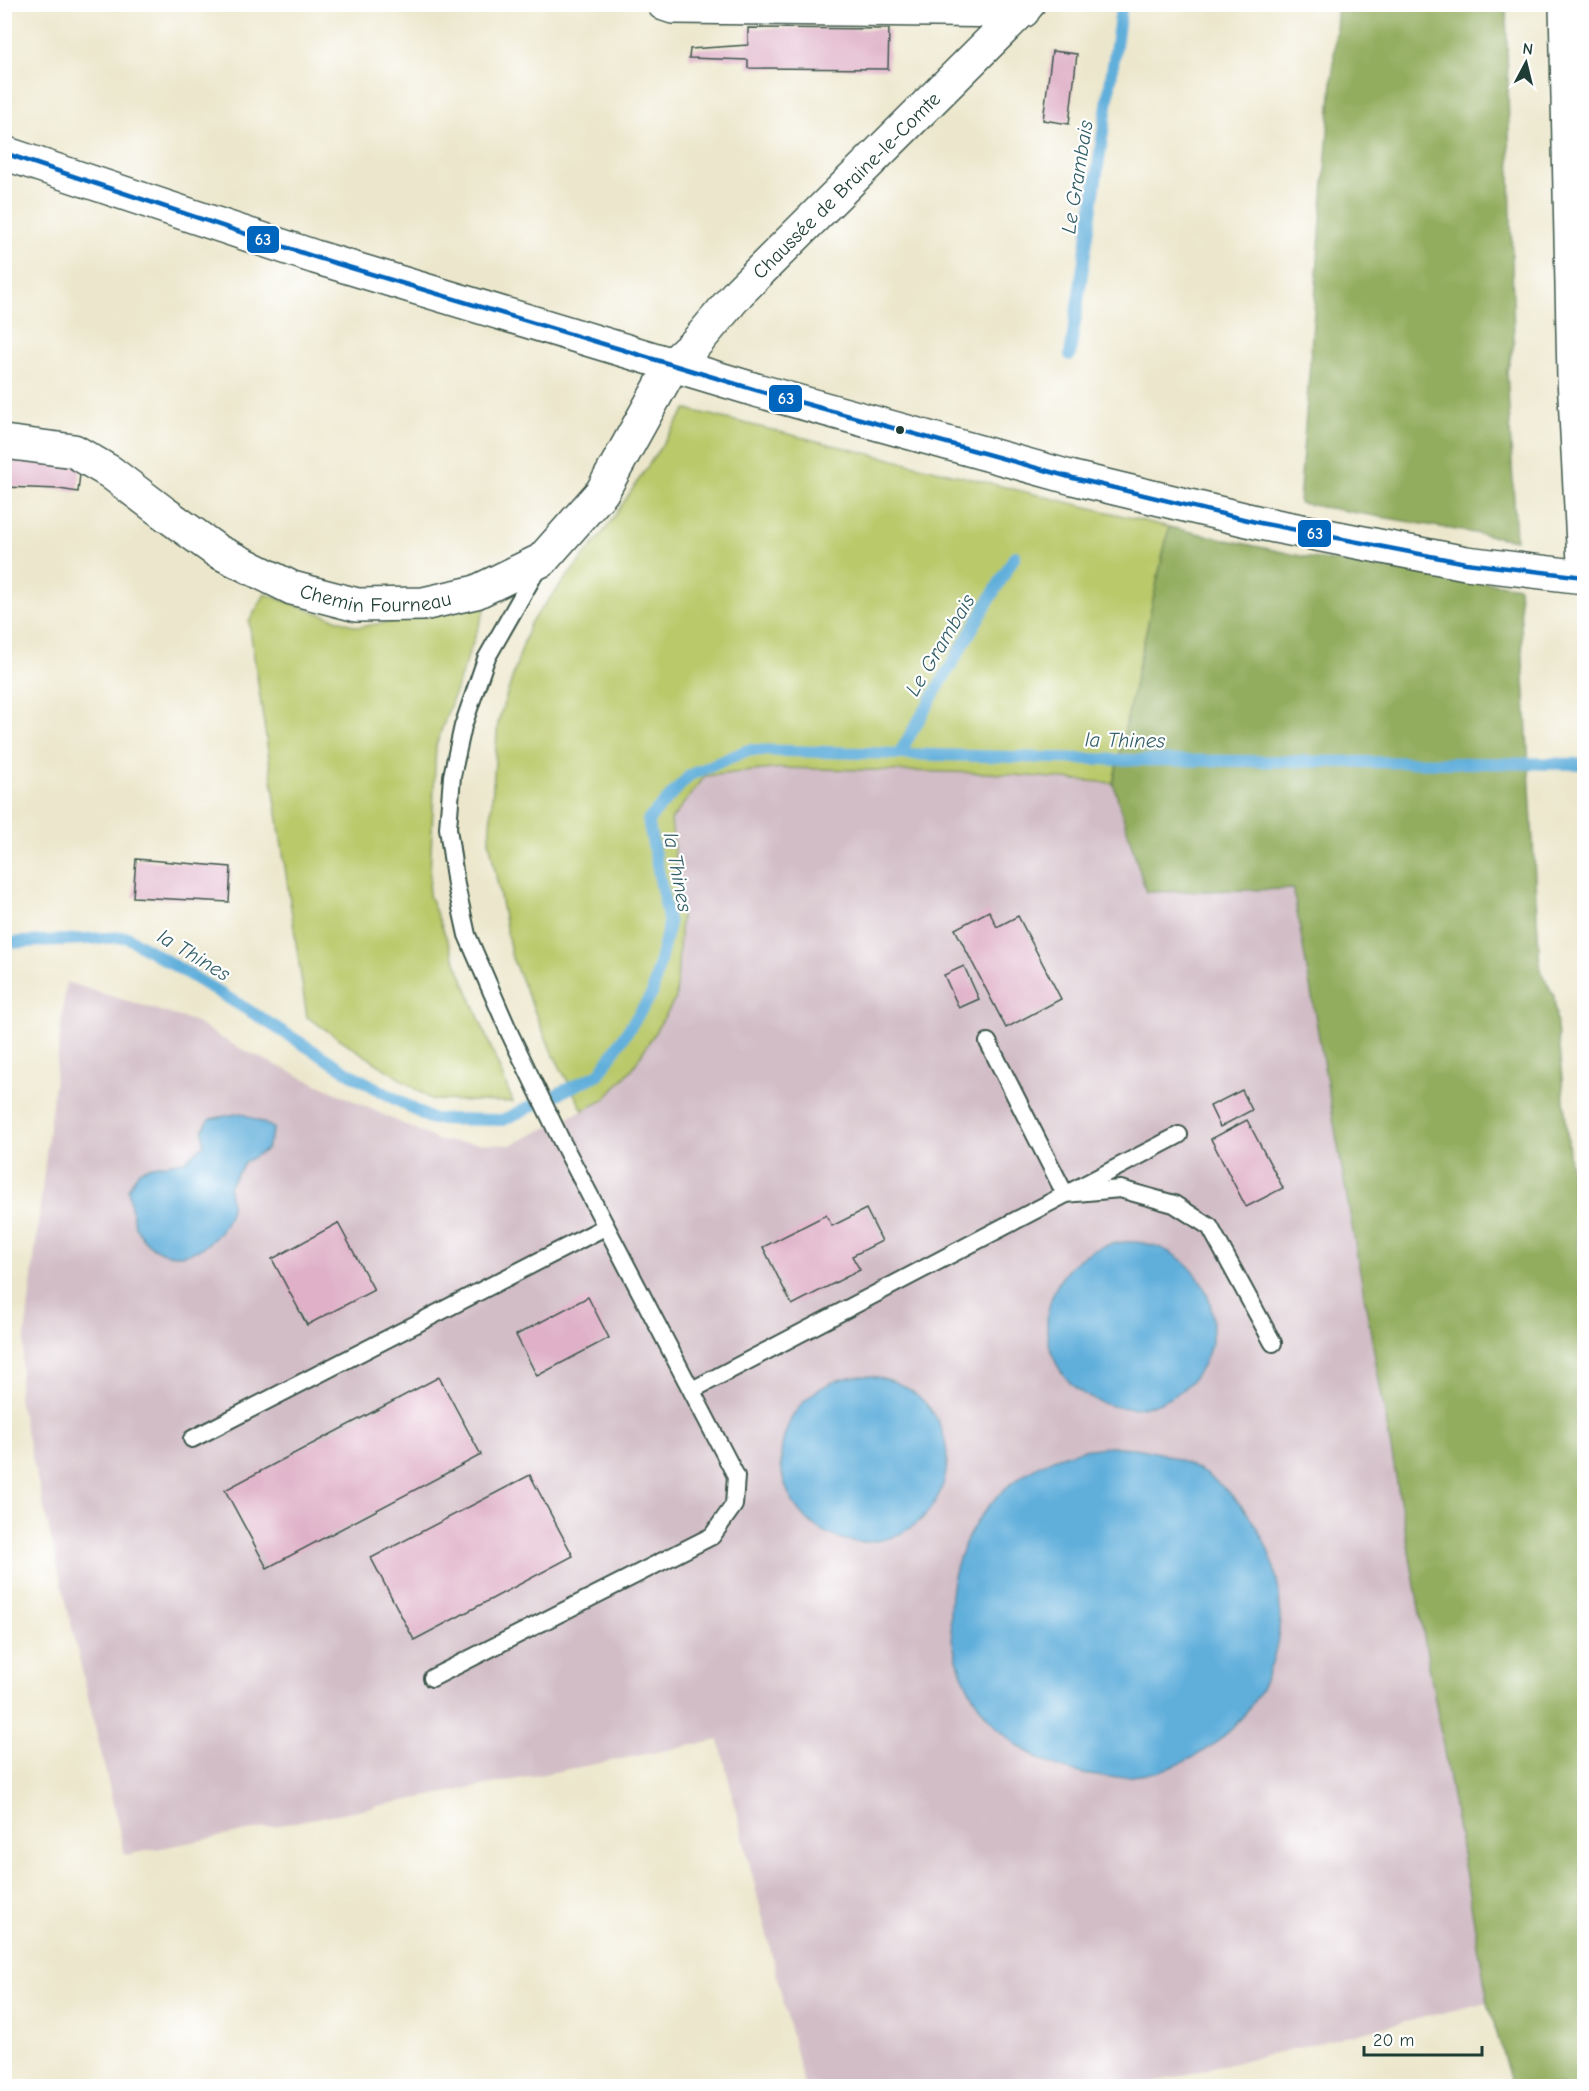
<svg xmlns="http://www.w3.org/2000/svg" width="1589" height="2091" font-family="'Comic Neue',sans-serif">
	<rect width="100%" height="100%" fill="#fff"/>
	<filter id="ink" filterUnits="userSpaceOnUse"><feTurbulence type="fractalNoise" baseFrequency=".0167" numOctaves="2"/><feDisplacementMap in="SourceGraphic" scale="12" xChannelSelector="R" yChannelSelector="G"/><feConvolveMatrix kernelMatrix="1 2 1 2 8 2 1 2 1" color-interpolation-filters="sRGB"/></filter>
	<filter id="wash" filterUnits="userSpaceOnUse"><feTurbulence type="fractalNoise" baseFrequency=".008" numOctaves="4" result="noise"/><feDisplacementMap in="SourceGraphic" scale="24" xChannelSelector="R" yChannelSelector="G"/><feGaussianBlur stdDeviation="1.35" result="paint"/><feColorMatrix in="noise" values="0 0 0 0 0 0 0 0 0 0 0 0 0 0 0 0 0 1.4 0 .05"/><feComposite in="paint" operator="in"/></filter>
	<g filter="url(#wash)">
		<rect width="100%" height="100%" fill="#ece7cc"/>
		<polygon fill="#d2bdc6" points="782,768 989,773 1113,783 1146,891 1293,888 1488,2002 1138,2086 804,2086 719,1740 125,1855 18,1397 66,982 193,1021 237,1047 440,1141 511,1145 604,1100 681,918 671,820 705,776"/>
		<g fill="#bac96b" stroke="#6c8350" stroke-width="1.5">
			<polygon points="686,409 1169,527 1113,783 989,773 782,768 705,776 671,820 681,918 676,998 633,1068 604,1100 583,1110 551,1050 512,958 489,840 498,722 530,623 605,530"/>
			<polygon points="265,594 358,627 486,606 436,745 429,895 513,1102 432,1100 307,1017 249,622"/>
		</g>
		<g fill="#93ad5f" stroke="#59754a" stroke-width="1.5">
			<polygon points="1338,4 1506,5 1514,344 1507,371 1516,540 1299,503"/>
			<polygon points="1169,527 1305,557 1519,587 1540,970 1554,996 1584,1309 1584,2086 1512,2086 1488,2002 1293,889 1146,892 1113,783"/>
		</g>
		<g fill="#61afdb" stroke="#407688" stroke-width="1.5">
			<path d="M241 1113 274 1128 266 1150 245 1162 229 1186C229 1193 232 1203 231 1209 219 1254 164 1275 137 1230 131 1220 131 1201 128 1189L139 1171 152 1166 185 1161 204 1145 203 1129 210 1119Z"/>
			<circle cx="1130" cy="1325" r="83"/>
			<circle cx="864" cy="1459" r="83"/>
			<circle cx="1115" cy="1612" r="165"/>
		</g>
		<g fill="none" stroke-linecap="round" stroke-linejoin="round">
			<g stroke="#61afdb" stroke-width="12">
				<polyline points="1070,355 1122,4"/>
				<polyline points="899,754 1015,556"/>
				<polyline points="4,943 127,937 248,1010 349,1073 431,1119 503,1120 599,1074 652,994 669,924 648,820 690,775 748,750 1127,760 1584,764"/>
			</g>
		</g>
		<g id="blocks">
			<g fill="#dfb0c7">
				<polygon points="748,28 889,29 888,69 748,68 748,60 689,58 690,49 748,45"/>
				<polygon points="1052,51 1077,54 1069,124 1043,120"/>
				<polygon points="4,457 81,465 78,492 59,489 4,487"/>
				<polygon points="136,859 231,867 229,902 133,897"/>
				<polygon points="989,911 997,927 1018,916 1061,999 1006,1028 955,929"/>
				<polygon points="964,966 979,999 959,1008 944,975"/>
				<polygon points="1242,1090 1252,1110 1220,1127 1210,1106"/>
				<polygon points="1247,1120 1283,1188 1246,1207 1211,1139"/>
				<polygon points="866,1209 882,1241 852,1256 860,1270 792,1305 763,1247 826,1215 832,1226"/>
				<polygon points="338,1223 374,1290 307,1325 272,1259"/>
				<polygon points="588,1297 609,1338 537,1376 516,1335"/>
				<polygon points="439,1377 481,1455 267,1568 225,1490"/>
				<polygon points="530,1475 573,1556 414,1640 371,1558"/>
			</g>
		</g>
	</g>
	<g filter="url(#ink)">
		<use href="#blocks" fill-opacity="0" stroke="#3e564b" stroke-width="1.5"/>
		<g fill="none" stroke-linecap="round" stroke-linejoin="round">
			<g stroke="#3e564b" stroke-width="20">
				<g id="service">
					<polyline points="988,1042 1065,1194 1120,1189 1174,1204 1210,1227 1273,1343"/>
					<polyline points="692,1390 1179,1135"/>
					<polyline points="192,1439 605,1227"/>
					<polyline points="432,1678 712,1536 734,1505 736,1476 561,1140 510,1034 467,935 456,885 448,828 452,776 463,726 486,659 539,566"/>
				</g>
			</g>
			<g stroke="#3e564b" stroke-width="36">
				<g id="minor">
					<polyline points="664,4 673,7 1023,11"/>
					<path id="s1" d="M4 442 74 451 110 472 164 513 217 551 292 588 357 605 423 604 476 592 542 560 602 492 673 364 696 343 739 292 1028 4"/>
				</g>
			</g>
			<g stroke="#3e564b" stroke-width="36">
				<polyline id="secondary" points="4,153 315,257 756,390 1073,478 1260,523 1466,563 1584,577"/>
			</g>
			<g stroke="#3e564b" stroke-width="36">
				<polyline id="motorway" points="1566,4 1574,378 1584,562"/>
			</g>
			<use href="#service" stroke="#fff" stroke-width="16"/>
			<use href="#minor" stroke="#fff" stroke-width="33"/>
			<use href="#secondary" stroke="#fff" stroke-width="33"/>
			<use href="#motorway" stroke="#fff" stroke-width="33"/>
			<g stroke="#fff" stroke-width="9">
				<polyline id="bus-1" points="4,153 315,257 756,390 1073,478 1260,523 1466,563 1584,577"/>
			</g>
			<use href="#bus-1" stroke="#0065bd" stroke-width="4.5"/>
		</g>
	</g>
	<circle fill="#1f3d34" stroke="#fff" stroke-width="2" cx="900" cy="430" r="5"/>
	<g text-anchor="middle" stroke-width="4.5" stroke-linejoin="round" paint-order="stroke">
		<g font-size="20" fill="#1f3d34" stroke="#fff">
			<text dy="7" stroke="none"><textPath href="#s1" startOffset="1076">Chaussée de Braine-le-Comte</textPath></text>
			<text dy="7" stroke="none"><textPath href="#s1" startOffset="414">Chemin Fourneau</textPath></text>
		</g>
		<g font-size="21" font-style="italic" fill="#335f66" stroke="#fff">
			<text transform="translate(1077 177) rotate(-81)" y="7">Le Grambais</text>
			<text transform="translate(940 645) rotate(-59)" y="7">Le Grambais</text>
			<text transform="translate(1125 740) rotate(1)" y="7">la Thines</text>
			<text transform="translate(678 872) rotate(79)" y="7">la Thines</text>
			<text transform="translate(194 955) rotate(31)" y="7">la Thines</text>
		</g>
	</g>
	<g stroke="#fff" stroke-width="2">
		<rect x="246" y="225" width="34" height="29" rx="6" fill="#0065bd"/>
		<rect x="768" y="384" width="35" height="29" rx="6" fill="#0065bd"/>
		<rect x="1297" y="519" width="35" height="29" rx="6" fill="#0065bd"/>
	</g>
	<g font-size="16" text-anchor="middle" font-weight="bold" fill="#fff">
		<text x="263" y="245">63</text>
		<text x="786" y="404">63</text>
		<text x="1315" y="539">63</text>
	</g>
	<rect width="1589" height="2091" fill="none" stroke="#fff" stroke-width="24"/>
	<g transform="translate(1526 63) rotate(7)" stroke="#ffffff" stroke-width="4.5" paint-order="stroke">
	<path d="M0-4.5L10 22L0 15L-10 22Z" fill="#1f3d34"/>
	<text y="-9" font-size="16" font-weight="bold" text-anchor="middle" fill="#1f3d34">N</text>
	</g>
	<path d="M1364 2046v9h118v-9" fill="none" stroke="#1f3d34" stroke-width="3"/>
	<text x="1373" y="2046" font-size="18" fill="#1f3d34" stroke="#ffffff" stroke-width="4.5" paint-order="stroke">20 m</text>
</svg>
